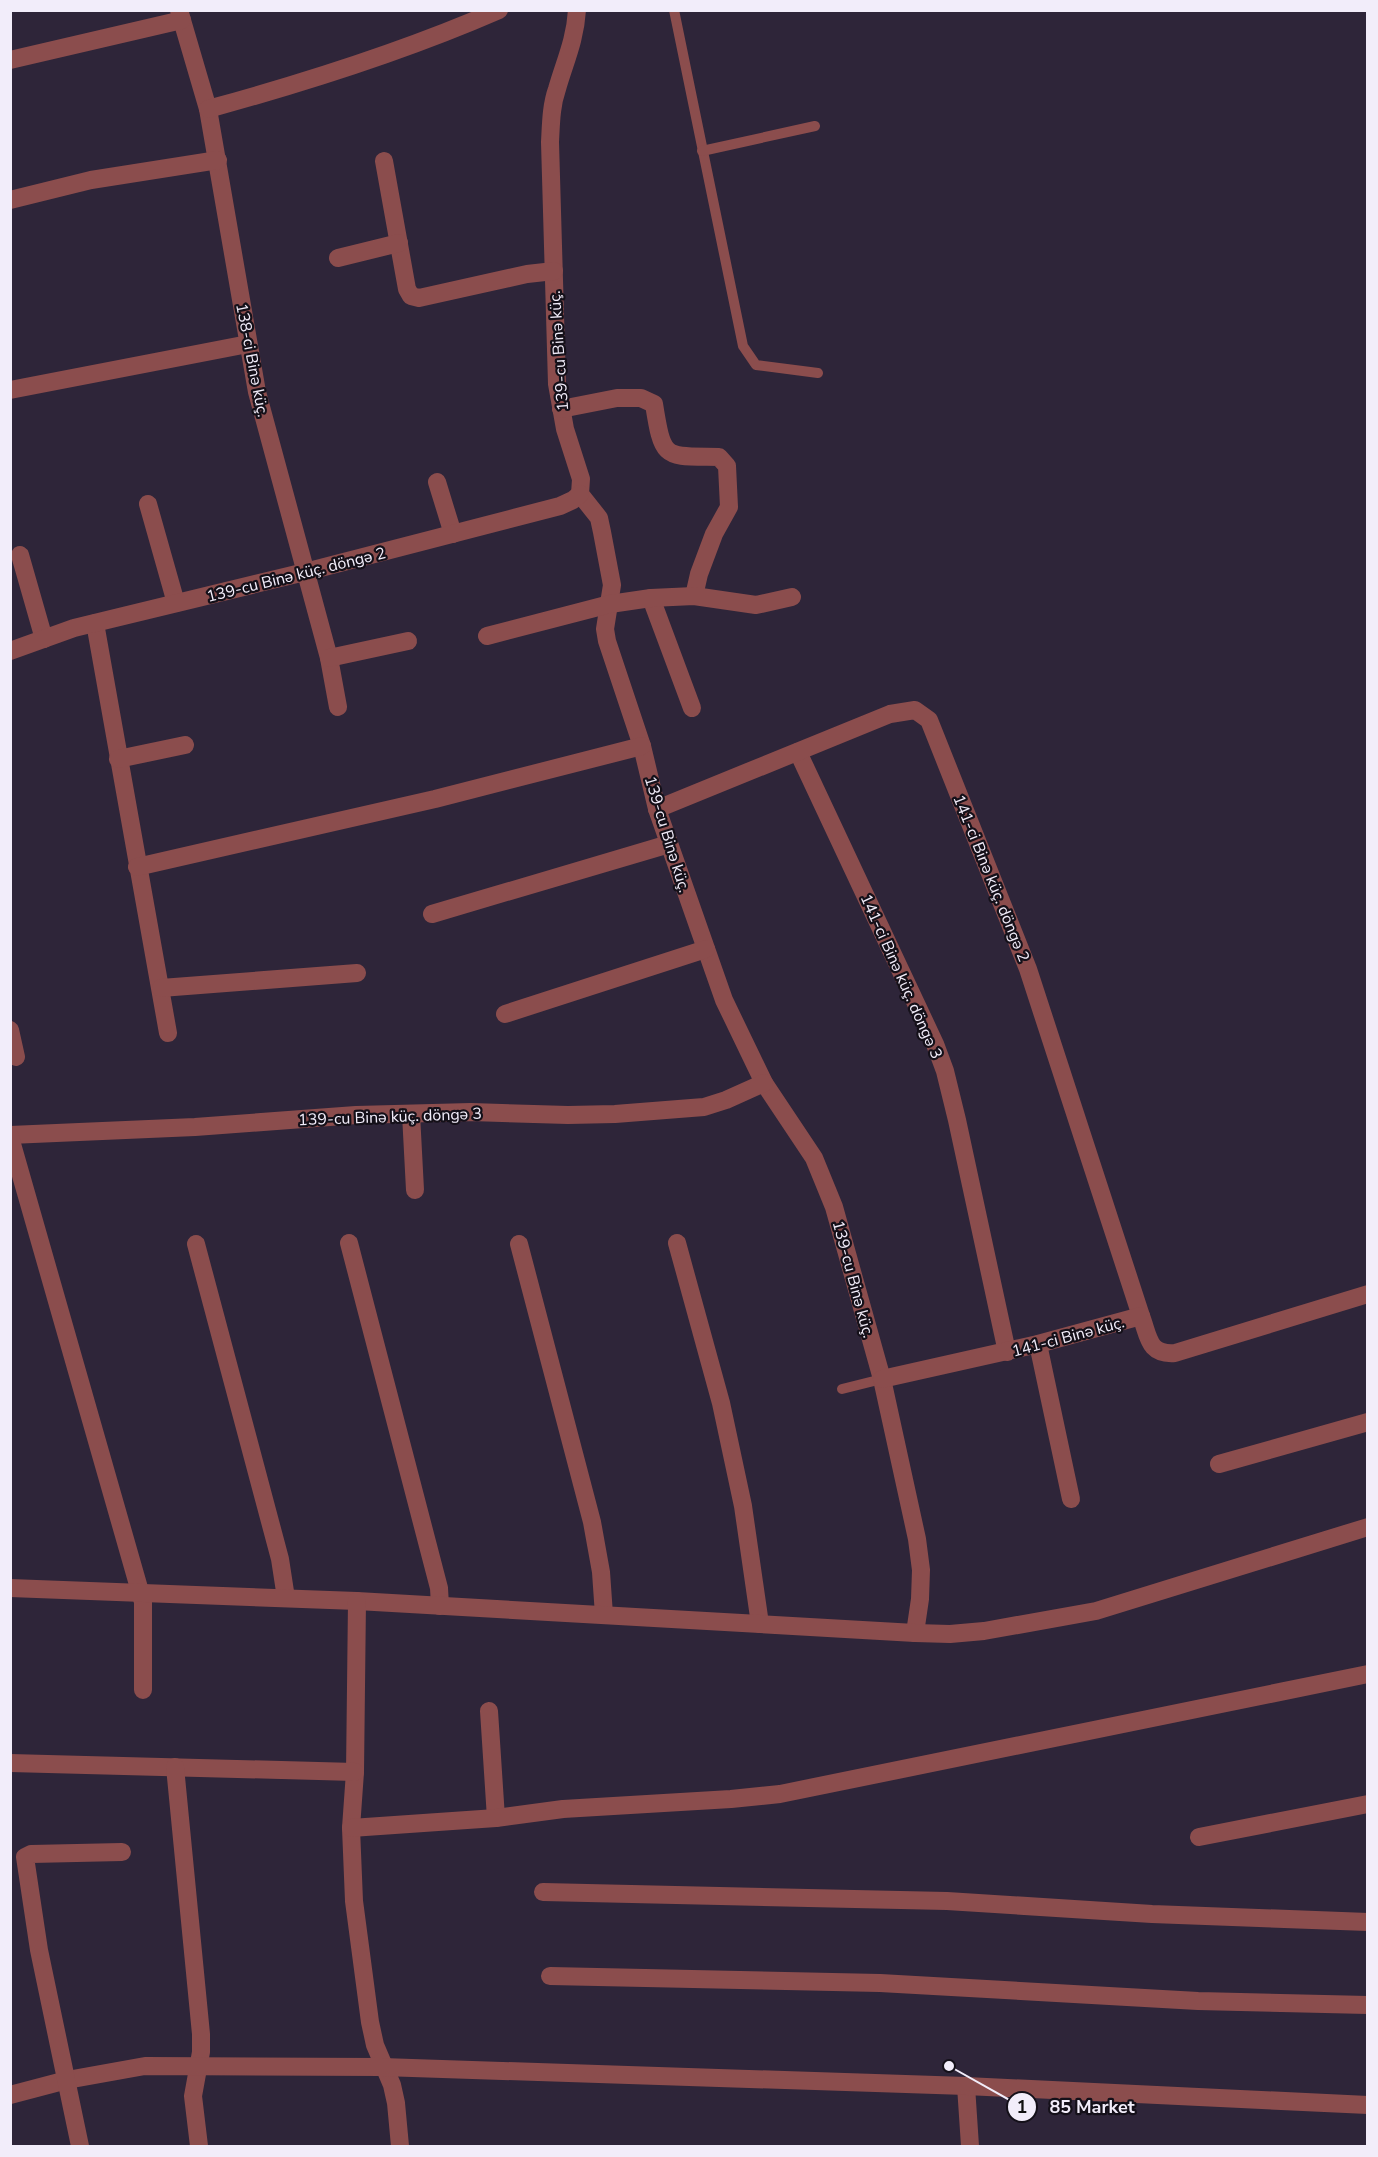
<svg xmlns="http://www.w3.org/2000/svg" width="1378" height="2157" font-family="'Nunito Sans',sans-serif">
	<rect width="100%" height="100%" fill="#2e2539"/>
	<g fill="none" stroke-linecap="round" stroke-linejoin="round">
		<g stroke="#8b4d4d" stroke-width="10">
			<polyline points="674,10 743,346 756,365 818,373"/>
			<polyline points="702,151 815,126"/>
			<polyline points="842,1389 882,1379"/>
		</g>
		<g stroke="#8b4d4d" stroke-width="18">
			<polyline points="179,10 208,109 257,392 329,658 338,707"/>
			<path d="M577 10C575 41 565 61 557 89 551 106 551 124 550 142L557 384 565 429 581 479 580 494 599 518 602 532 612 585 605 629 607 641 642 746 657 809 724 1000 764 1083 814 1158 834 1207 882 1379 917 1539 921 1570 920 1599 915 1633"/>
			<polyline points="10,60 182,20"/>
			<path d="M208 109C307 82 405 51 499 10"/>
			<polyline points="384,161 407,289 411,296 419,298 527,274 554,271"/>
			<polyline points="10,200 91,180 218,160"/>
			<polyline points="338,258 399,243"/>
			<polyline points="10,390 248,344"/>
			<path d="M561 409 617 398H641L654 404C663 461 664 456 719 457L727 466 729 507 714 534 699 574 694 596"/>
			<polyline points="437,482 453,534"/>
			<polyline points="148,504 176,603"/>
			<polyline points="20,555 44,639"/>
			<polyline points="651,598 692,708"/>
			<polyline points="95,623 168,1033"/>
			<polyline points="487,636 610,604 651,598 694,596 756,605 792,597"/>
			<polyline points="10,651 74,628 305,572 560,506 573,500 580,494"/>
			<polyline points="329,658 408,641"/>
			<polyline points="798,752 935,1044 945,1071 957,1120 1007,1352"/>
			<polyline points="118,759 185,745"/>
			<polyline points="657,809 890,714 915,710 929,720 1028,969 1141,1316"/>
			<polyline points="137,867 435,799 642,746"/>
			<polyline points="432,914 669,844"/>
			<polyline points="161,988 357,973"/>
			<polyline points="505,1014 706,949"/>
			<polyline points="10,1030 16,1057"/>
			<polyline points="411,1114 415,1190"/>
			<polyline points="10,1135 195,1127 356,1115 471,1112 568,1115 615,1114 704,1107 726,1100 764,1083"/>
			<polyline points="10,1137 143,1602 143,1690"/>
			<polyline points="349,1243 439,1588 440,1606"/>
			<polyline points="677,1243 721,1403 743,1506 760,1624"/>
			<polyline points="196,1244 280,1559 286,1598"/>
			<polyline points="519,1244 592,1522 601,1572 604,1615"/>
			<polyline points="1038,1344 1071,1499"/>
			<path d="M882 1379 1038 1344 1141 1316C1149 1337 1148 1355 1175 1353L1368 1294"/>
			<polyline points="1219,1464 1368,1422"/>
			<polyline points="10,1588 357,1601 915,1633 950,1634 984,1631 1096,1611 1368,1527"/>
			<polyline points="357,1601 355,1772 351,1828 354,1901 370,2022 375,2045 392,2085 396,2103 400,2146"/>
			<polyline points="489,1711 496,1818"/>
			<polyline points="10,1763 355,1772"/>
			<polyline points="175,1767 201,2034 201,2052 193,2096 199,2146"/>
			<polyline points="351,1828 496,1818 563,1809 731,1799 780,1794 1368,1674"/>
			<polyline points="1199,1837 1368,1804"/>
			<polyline points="543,1892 947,1901 1152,1914 1368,1922"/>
			<polyline points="550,1976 880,1983 1198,2001 1368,2005"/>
			<polyline points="966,2086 970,2146"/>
			<polyline points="10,2095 67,2080 145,2066 382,2067 966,2086 1368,2105"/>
			<polyline points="80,2146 39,1950 25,1857 31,1854 122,1852"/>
		</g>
	</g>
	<g text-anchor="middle" stroke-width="4.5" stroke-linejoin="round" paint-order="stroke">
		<g font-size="16" fill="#f2edfa" stroke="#141019">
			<text transform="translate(558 351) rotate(-94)" y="6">139-cu Binə küç.</text>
			<text transform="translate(253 360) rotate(79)" y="6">138-ci Binə küç.</text>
			<text transform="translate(296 574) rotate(-14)" y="6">139-cu Binə küç. döngə 2</text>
			<text transform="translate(668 834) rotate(73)" y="6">139-cu Binə küç.</text>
			<text transform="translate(992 878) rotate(68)" y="6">141-ci Binə küç. döngə 2</text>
			<text transform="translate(902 976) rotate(66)" y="6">141-ci Binə küç. döngə 3</text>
			<text transform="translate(390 1116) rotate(-2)" y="6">139-cu Binə küç. döngə 3</text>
			<text transform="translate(854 1279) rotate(75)" y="6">139-cu Binə küç.</text>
			<text transform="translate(1068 1336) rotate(-15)" y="6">141-ci Binə küç.</text>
		</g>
	</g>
	<path fill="none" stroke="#f2edfa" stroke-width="2" d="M949 2066L1022 2107"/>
	<g fill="#f2edfa" stroke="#141019" stroke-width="2">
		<circle cx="949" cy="2066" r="6"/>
		<circle cx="1022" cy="2107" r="15"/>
	</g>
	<g font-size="18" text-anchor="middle" font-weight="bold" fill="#111">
		<text x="1022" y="2113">1</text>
	</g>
	<g font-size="18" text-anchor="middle" font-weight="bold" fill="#f2edfa" stroke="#141019" stroke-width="4.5" stroke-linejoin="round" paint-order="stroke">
		<text x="1092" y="2113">85 Market</text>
	</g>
	<rect width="1378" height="2157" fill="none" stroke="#f2edfa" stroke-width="24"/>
</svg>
